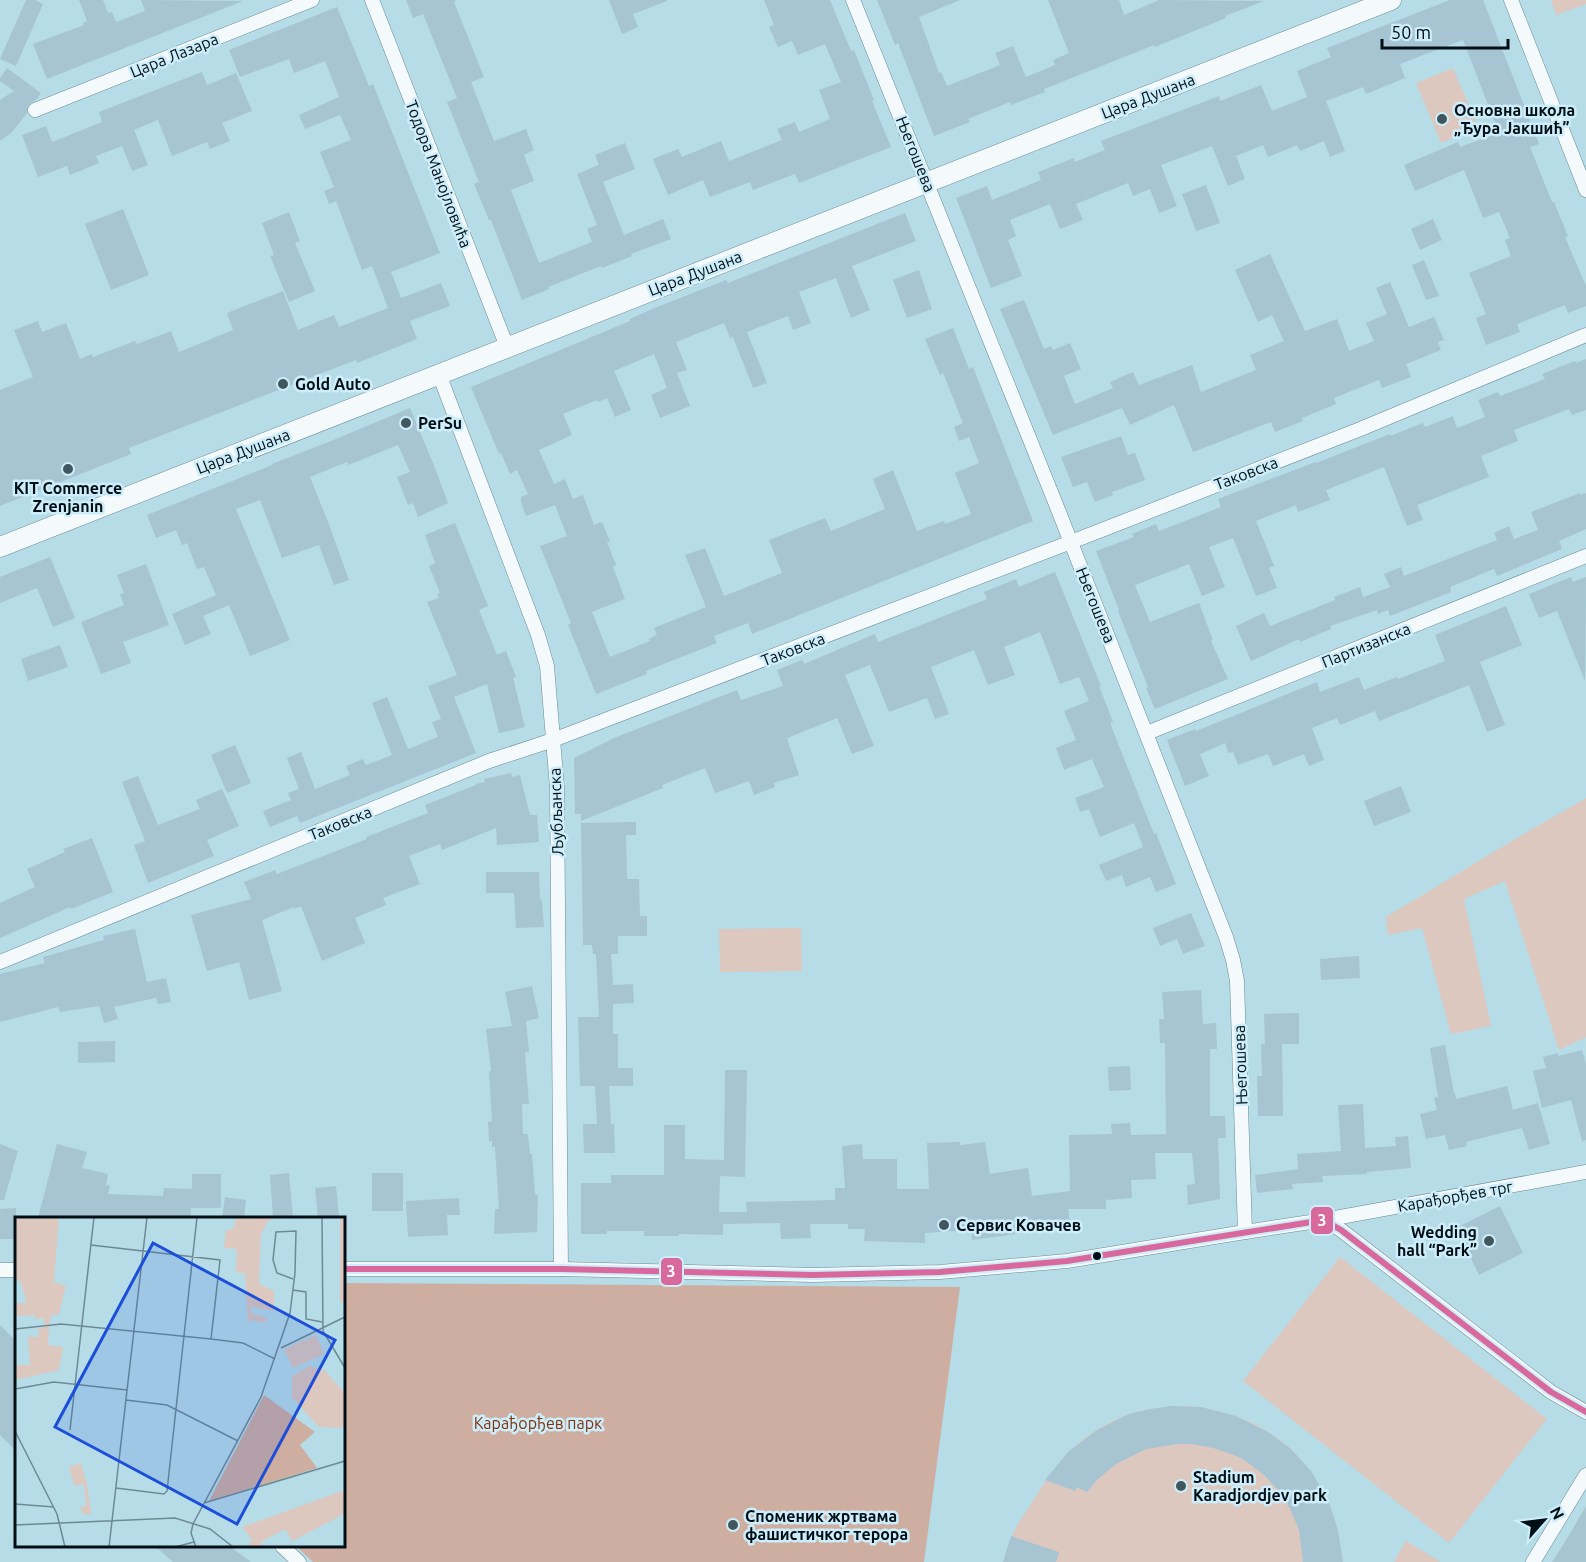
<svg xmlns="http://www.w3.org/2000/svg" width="1586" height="1562" font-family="Ubuntu,sans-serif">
	<rect width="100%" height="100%" fill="#b6dce8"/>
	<g fill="#ddc8bf">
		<polygon points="1551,0 1586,0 1586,4 1556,15"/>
		<polygon points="1453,68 1478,127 1441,143 1416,83"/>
		<polygon points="1586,798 1586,1037 1559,1050 1505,881 1464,899 1491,1026 1451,1034 1422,928 1388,935 1386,917 1520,836"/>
		<polygon points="801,928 802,971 720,972 719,929"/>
		<polygon points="1340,1257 1547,1419 1449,1543 1243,1381"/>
		<path d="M1179 1406C1271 1409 1335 1470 1342 1562H1003C1006 1553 1008 1544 1012 1536 1017 1524 1026 1512 1033 1501 1069 1441 1107 1410 1179 1406Z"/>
		<polygon points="1406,1541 1441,1562 1394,1562"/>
	</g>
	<polygon fill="#ceaea0" points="344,1283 960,1287 924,1562 313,1562 296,1546 344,1546"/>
	<g fill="#a7c4d2">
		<polygon points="26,0 35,0 43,4 16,66 0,59"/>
		<polygon points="79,0 103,0 108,13 112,12 116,22 145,11 141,0 243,1 47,79 33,44 84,25 83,23 87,21"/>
		<polygon points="406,0 456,0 454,2 484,77 471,82 494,141 526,129 534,150 524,155 534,181 511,190 539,263 592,242 587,229 597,225 577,174 599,165 595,155 625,143 635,169 603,182 624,235 663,219 671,239 631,254 632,256 602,268 601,266 548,287 549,289 522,300 491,220 489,220 474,184 479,182 447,102 457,98 423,14 413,18"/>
		<polygon points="609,0 667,0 667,1 633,14 638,27 622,34"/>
		<polygon points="764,0 830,0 851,51 854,50 874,100 872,101 891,147 799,183 795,174 753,190 750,182 710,197 703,180 668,195 653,159 678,149 682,157 721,141 729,161 782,140 777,129 795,122 799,132 830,119 819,90 841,82 825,44 798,55 792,41 778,47 769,27 774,25"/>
		<polygon points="877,0 960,0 919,17 939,73 941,72 947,86 1000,65 995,53 1013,46 1026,77 1055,65 1053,60 1069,53 1048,0 1119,0 1124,15 1159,0 1264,1 1225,16 1226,18 1155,47 1154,45 1044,89 1045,92 1011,105 1010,102 968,119 970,122 934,136 898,43 895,45"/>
		<polygon points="1450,0 1483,0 1539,144 1530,147 1552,202 1554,202 1568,236 1565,237 1586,286 1586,306 1568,313 1565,305 1517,324 1520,332 1486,345 1476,318 1486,314 1469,273 1511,256 1505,240 1510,238 1499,212 1483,218 1464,170 1415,191 1404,165 1458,142 1460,147 1499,133 1463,40 1400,64 1405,78 1366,94 1363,87 1326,101 1345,151 1330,157 1324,141 1300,151 1297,145 1268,157 1263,145 1236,156 1245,179 1228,186 1212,146 1161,165 1177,206 1159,213 1150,189 1133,196 1128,183 1076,204 1083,220 1060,229 1050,204 1010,220 1016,236 1008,240 1022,276 991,288 956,198 987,186 992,200 1041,180 1038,172 1074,158 1075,162 1105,150 1101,141 1219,96 1220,101 1261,85 1272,111 1307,97 1297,71 1331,57 1327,48"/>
		<polygon points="337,7 369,86 373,84 440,253 391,272 401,298 441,283 450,306 410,321 417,339 357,363 356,360 129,448 131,454 0,506 0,390 33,377 14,330 38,321 42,332 66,323 80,359 92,354 93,357 135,341 137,344 171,331 179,352 233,330 227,313 283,291 298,330 334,315 339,327 388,308 372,266 362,270 336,201 329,204 324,191 334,187 320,152 351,140 340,115 305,129 299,115 339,97 325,61 294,73 289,59 240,77 229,50"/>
		<polygon points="7,68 41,93 36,100 28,105 27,113 12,132 0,141 0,100 14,91 0,81 0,78"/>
		<polygon points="202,72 207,85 236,73 252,111 222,123 230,141 210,149 207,142 172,156 158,120 134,130 148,165 132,171 122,146 96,156 99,163 70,175 67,166 38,177 22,135 46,126 52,142 102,122 99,112"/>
		<polygon points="1206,185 1220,223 1196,231 1182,194"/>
		<polygon points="123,209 149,275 111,290 85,224"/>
		<polygon points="289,212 300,241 295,243 315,291 289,302 270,256 274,255 262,223"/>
		<polygon points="905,213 916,241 852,266 870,310 851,318 836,278 799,292 811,323 793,330 788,316 747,332 767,383 753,388 733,337 730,338 724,323 676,342 687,370 677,373 690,406 660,418 651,395 667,388 654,354 614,371 631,410 615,417 607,398 598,402 597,400 563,414 572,435 539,450 554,484 565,479 573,499 583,495 594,525 602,522 610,541 607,542 616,565 613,567 625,599 592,612 610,657 650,641 649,639 657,635 654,628 706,607 685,555 705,548 724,596 782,573 769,540 825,518 831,531 885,509 873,479 893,470 917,531 944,521 945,524 971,514 955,473 979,463 969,437 959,441 954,427 963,423 943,373 940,375 925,339 953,328 969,369 973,367 1033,521 752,634 748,623 714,636 717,643 646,671 647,674 596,694 568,625 571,623 540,546 567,536 555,505 526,516 521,502 521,497 528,494 517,470 510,474 501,453 499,454 471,387 630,321 630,319 652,309 726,280 728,283"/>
		<polygon points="1433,219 1442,240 1420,250 1411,229"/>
		<polygon points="1270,254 1305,331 1337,319 1349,351 1374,341 1366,323 1387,314 1376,288 1390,282 1409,327 1434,317 1444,340 1438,342 1441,350 1406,364 1411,377 1382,388 1379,380 1334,398 1336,404 1302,418 1303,421 1275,432 1271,422 1193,452 1174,405 1130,425 1122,408 1053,435 1000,309 1024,300 1044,349 1051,346 1053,350 1070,343 1081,369 1064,376 1075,404 1113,388 1110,382 1133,372 1139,385 1192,365 1201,392 1256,370 1250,355 1284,341 1272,315 1258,322 1235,270"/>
		<polygon points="1424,260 1439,296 1426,300 1412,265"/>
		<polygon points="919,270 932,309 907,318 893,280"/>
		<polygon points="1586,359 1586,410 1572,415 1569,409 1514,430 1518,441 1481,456 1489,477 1417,505 1423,520 1407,526 1384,467 1326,490 1330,500 1298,512 1296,505 1256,521 1274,566 1269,568 1277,588 1256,596 1233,538 1209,547 1225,587 1202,596 1189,564 1135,585 1150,622 1199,603 1213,640 1211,641 1228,679 1155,709 1146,688 1148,687 1118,611 1119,610 1096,551 1134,537 1132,534 1156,524 1159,531 1221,507 1218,499 1292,471 1316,462 1316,463 1390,434 1390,436 1423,423 1425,427 1453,416 1457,428 1485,417 1478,400 1498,392 1500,396 1545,379 1542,374 1575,361 1576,363"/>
		<polygon points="410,408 433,463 448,503 418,517 413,503 408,505 397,477 410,472 398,445 348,465 347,462 310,477 328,522 349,580 334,585 319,545 282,558 260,500 236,509 290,640 250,656 229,605 203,616 211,634 185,645 172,614 216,595 204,567 197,569 187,543 182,545 176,530 156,538 147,515 272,465 272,464 331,441"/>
		<polygon points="1121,436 1128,455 1135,453 1145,480 1112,492 1113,495 1095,502 1087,482 1073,487 1061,457"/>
		<polygon points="1580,493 1581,495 1586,493 1586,529 1559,541 1562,549 1497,576 1494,569 1450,587 1451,592 1390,616 1388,610 1378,614 1377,610 1330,626 1331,629 1300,642 1299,639 1251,661 1236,626 1264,613 1270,626 1335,600 1334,597 1360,587 1363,597 1390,587 1384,574 1401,567 1404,576 1497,540 1494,533 1509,526 1514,539 1538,530 1531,512"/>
		<polygon points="455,523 488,606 479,610 497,655 506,651 516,677 513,678 525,727 499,733 487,684 454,697 476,753 300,823 297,816 270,827 263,811 291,800 288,793 299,789 287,758 301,752 315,789 350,775 346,766 363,759 366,765 392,755 372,703 387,697 408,749 438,737 432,722 441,719 428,686 457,675 427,602 439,598 437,594 440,593 429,566 435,563 425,535"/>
		<polygon points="50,557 75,618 53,627 37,588 0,603 0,577"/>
		<polygon points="146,564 169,625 123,642 131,663 101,674 81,622 124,605 120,594 124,593 117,575"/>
		<polygon points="1055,572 1101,686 1099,686 1113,722 1110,723 1121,751 1154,834 1156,833 1176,884 1156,892 1150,877 1126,887 1122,875 1106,881 1099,865 1143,847 1134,823 1100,837 1089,809 1080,812 1075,798 1104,787 1092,759 1064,770 1056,748 1076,740 1064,711 1089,701 1079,677 1060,684 1040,632 1004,647 1015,675 988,685 974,650 931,667 949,714 935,719 927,698 889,712 870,665 845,675 874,746 852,754 837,718 787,738 799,775 774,783 775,787 754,795 749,781 715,793 705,768 662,785 663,788 581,821 581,814 575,814 574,758 614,738 737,690 741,700 783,686 777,670 802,660 804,664 875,634 878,642 987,599 984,592 1016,579 1019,587"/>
		<polygon points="1571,577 1573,582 1586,577 1585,681 1557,611 1539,618 1529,594"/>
		<polygon points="1506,606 1522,645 1480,662 1505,725 1487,732 1469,685 1379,721 1375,711 1340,725 1337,718 1312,728 1324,760 1309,766 1304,754 1273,766 1268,754 1238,765 1233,752 1228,753 1225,743 1200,754 1209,776 1185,786 1167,740 1195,729 1196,731 1317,682 1320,692 1359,677 1364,690 1397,677 1398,679 1445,661 1435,635"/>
		<polygon points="60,645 68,667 28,681 21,659"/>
		<polygon points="235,745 251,783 227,793 211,755"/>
		<polygon points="511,773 512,777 520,775 530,815 537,815 539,842 497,845 496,828 442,850 440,844 409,856 420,884 383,898 386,905 355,918 365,943 322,961 301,906 295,909 294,907 262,920 282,991 249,1000 239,962 207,971 191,915 251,899 244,882 275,870 277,874 367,839 366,837 428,813 425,805 476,785 476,784 485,782 484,779"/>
		<polygon points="138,776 158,825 200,809 196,800 222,789 239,826 207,840 214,856 148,883 134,845 145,841 122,782"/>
		<polygon points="1401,786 1411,812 1374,826 1364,801"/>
		<polygon points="636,822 636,835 626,835 627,879 639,879 640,916 647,916 647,936 618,936 618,954 611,954 613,985 633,984 634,1003 613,1004 613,1034 618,1034 618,1068 633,1068 633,1086 609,1086 611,1124 614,1124 615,1153 584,1153 583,1124 597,1124 595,1086 580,1086 578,1017 599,1017 596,954 593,954 592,945 583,945 581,823"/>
		<polygon points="92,838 113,892 71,909 70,907 0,938 0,903 35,887 27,869 65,852 63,849"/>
		<polygon points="486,872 539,872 540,900 542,899 544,927 516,928 514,893 486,893"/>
		<polygon points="1191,913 1205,946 1183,954 1177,939 1160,946 1153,928"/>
		<polygon points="135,929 147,982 166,978 171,1002 158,1004 156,998 114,1007 118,1019 104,1023 99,1006 60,1012 58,1007 0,1022 0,974 45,963 43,957 104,940 103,936"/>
		<polygon points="1359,956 1360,978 1321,980 1320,959"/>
		<polygon points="532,986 539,1018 526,1021 529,1052 525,1052 529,1104 522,1104 523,1134 528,1134 530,1154 532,1154 535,1195 538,1195 537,1232 494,1234 495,1209 499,1209 495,1147 492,1147 492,1141 489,1141 488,1122 492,1121 489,1071 491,1071 486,1029 512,1026 505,992"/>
		<polygon points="1201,990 1203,1024 1216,1023 1217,1049 1210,1049 1210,1116 1225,1116 1226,1138 1218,1138 1220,1199 1188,1205 1187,1185 1195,1184 1192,1153 1155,1153 1156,1179 1131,1180 1132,1198 1106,1200 1106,1209 1068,1209 1070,1224 1036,1229 1037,1231 1016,1234 972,1240 971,1230 925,1233 925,1243 864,1241 865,1229 848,1229 848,1224 810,1224 811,1238 781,1239 780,1223 723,1224 723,1235 679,1234 679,1236 644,1236 644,1231 607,1231 607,1234 581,1234 581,1183 611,1183 611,1175 664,1175 664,1125 685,1125 685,1159 724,1160 725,1070 747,1070 745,1177 720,1176 719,1212 747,1212 746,1202 835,1200 835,1188 845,1188 842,1146 862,1144 863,1159 897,1159 897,1189 929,1189 927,1143 960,1142 960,1145 985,1142 990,1174 1028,1168 1032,1196 1070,1191 1069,1135 1112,1134 1111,1124 1130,1123 1131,1135 1166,1134 1165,1043 1160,1043 1159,1019 1164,1019 1162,992"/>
		<polygon points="1299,1013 1299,1044 1282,1044 1283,1116 1258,1116 1257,1076 1262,1076 1261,1044 1265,1044 1264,1014"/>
		<polygon points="115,1041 115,1062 78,1063 78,1042"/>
		<polygon points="1445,1045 1454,1093 1455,1093 1456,1099 1507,1086 1513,1110 1538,1103 1550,1144 1529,1150 1522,1128 1466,1142 1467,1146 1449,1150 1445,1135 1426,1139 1420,1114 1437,1110 1434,1098 1438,1097 1430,1048"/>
		<polygon points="1582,1050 1586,1065 1586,1140 1582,1141 1571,1100 1542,1108 1533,1071 1546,1068 1543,1057 1558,1053 1558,1056"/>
		<polygon points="1130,1066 1131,1090 1109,1091 1108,1067"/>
		<polygon points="1363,1104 1365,1148 1396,1146 1395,1137 1408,1136 1411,1168 1367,1172 1367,1174 1322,1176 1323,1182 1292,1184 1293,1189 1257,1193 1255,1175 1298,1169 1297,1154 1341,1151 1338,1105"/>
		<polygon points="0,1144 18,1151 4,1200 0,1200"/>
		<polygon points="57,1144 87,1152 82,1168 108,1174 106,1185 110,1186 108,1194 163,1196 164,1188 192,1189 192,1174 221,1174 221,1208 191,1208 190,1218 38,1218"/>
		<polygon points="289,1173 293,1218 273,1218 270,1175"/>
		<rect x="372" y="1173" width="31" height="38"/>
		<polygon points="336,1186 339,1218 318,1218 315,1188"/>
		<polygon points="225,1197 246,1200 244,1218 222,1218"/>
		<polygon points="459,1198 460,1215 447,1215 448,1235 408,1237 406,1201"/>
		<polygon points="1500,1206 1523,1253 1479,1275 1456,1228"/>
		<polygon points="16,1208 16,1239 0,1239 0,1209"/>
		<polygon points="0,1325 16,1341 16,1451 0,1435"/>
		<polygon points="1172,1406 1201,1407 1236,1416 1268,1432 1291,1449 1311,1471 1329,1502 1338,1530 1343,1562 1303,1562 1299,1530 1290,1509 1278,1490 1263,1474 1244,1460 1234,1455 1213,1448 1191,1444 1179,1444 1146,1449 1116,1464 1098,1479 1087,1492 1077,1487 1075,1491 1045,1480 1068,1452 1097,1430 1129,1414 1150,1409"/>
		<polygon points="1586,1506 1586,1562 1552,1562 1568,1537"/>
		<polygon points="1011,1536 1059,1552 1056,1562 1003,1562"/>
		<polygon points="154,1545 228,1545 251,1562 173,1562"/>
	</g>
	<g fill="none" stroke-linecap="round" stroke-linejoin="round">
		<g stroke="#6b8b94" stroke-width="15">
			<g id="street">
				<polyline points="372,0 507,347"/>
				<polyline points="853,0 1057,507 1226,937 1233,960 1237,981 1245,1232"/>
				<polyline points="1511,0 1586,190"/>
				<polyline points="35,110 312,0"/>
				<polyline points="439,374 538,635 547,666 557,788 561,1269"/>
				<polyline points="1147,733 1586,556"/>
				<polyline points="0,962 489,761 553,740 1071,542 1358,430 1586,335"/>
				<polyline points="1324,1220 1341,1230 1551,1392 1586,1412"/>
				<polyline points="344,1269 561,1269 813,1275 940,1272 1067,1261 1245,1232 1324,1220 1586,1172"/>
				<polyline points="0,1270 16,1270"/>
				<polyline points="282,1546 299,1562"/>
				<polyline points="1533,1562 1586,1475"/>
			</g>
		</g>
		<g stroke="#6b8b94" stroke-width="21">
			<polyline id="secondary" points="0,547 1391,0"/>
		</g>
		<use href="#street" stroke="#f4fafc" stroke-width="14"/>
		<use href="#secondary" stroke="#f4fafc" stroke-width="20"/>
		<g stroke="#ccedf9" stroke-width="10">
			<polyline id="bus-1" points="344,1269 561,1269 813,1275 940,1272 1067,1261 1324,1220 1341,1230 1551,1392 1586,1412"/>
		</g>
		<use href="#bus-1" stroke="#d9689d" stroke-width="6"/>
	</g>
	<g fill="#40575f" stroke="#ccedf9" stroke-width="2">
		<circle cx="1442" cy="119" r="6"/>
		<circle cx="283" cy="384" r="6"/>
		<circle cx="406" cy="423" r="6"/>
		<circle cx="68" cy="469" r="6"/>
		<circle cx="944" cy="1225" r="6"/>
		<circle cx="1489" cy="1241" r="6"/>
		<circle cx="1181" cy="1486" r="6"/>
		<circle cx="733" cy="1525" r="6"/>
	</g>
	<circle fill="#000f15" stroke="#ccedf9" stroke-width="2" cx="1097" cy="1256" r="5"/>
	<g text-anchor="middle" stroke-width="5" stroke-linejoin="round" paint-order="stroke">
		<g font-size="16" fill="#000f15" stroke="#ccedf9">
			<text transform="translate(174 55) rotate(-22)" y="6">Цара Лазара</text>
			<text transform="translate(1148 96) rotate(-21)" y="6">Цара Душана</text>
			<text transform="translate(916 154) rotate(68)" y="6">Његошева</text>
			<text transform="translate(439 174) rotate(69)" y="6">Тодора Манојловића</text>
			<text transform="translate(695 273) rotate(-21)" y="6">Цара Душана</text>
			<text transform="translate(243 451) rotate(-21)" y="6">Цара Душана</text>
			<text transform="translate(1246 473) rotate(-21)" y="6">Таковска</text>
			<text transform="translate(1096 605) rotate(68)" y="6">Његошева</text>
			<text transform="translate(1366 645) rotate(-22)" y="6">Партизанска</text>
			<text transform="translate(793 649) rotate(-21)" y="6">Таковска</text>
			<text transform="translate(556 812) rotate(-92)" y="6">Љубљанска</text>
			<text transform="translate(340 823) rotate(-22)" y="6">Таковска</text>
			<text transform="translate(1240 1065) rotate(-92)" y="6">Његошева</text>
			<text transform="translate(1455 1196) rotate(-10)" y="6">Карађорђев трг</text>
		</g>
		<g font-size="16" font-weight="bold" fill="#000f15" stroke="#ccedf9" text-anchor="start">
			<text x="1454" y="116">Основна школа<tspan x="1454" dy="18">„Ђура Јакшић”</tspan></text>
			<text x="295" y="390">Gold Auto</text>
			<text x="418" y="429">PerSu</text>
			<text x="68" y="494" text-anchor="middle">KIT Commerce<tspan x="68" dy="18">Zrenjanin</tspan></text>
			<text x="956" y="1231">Сервис Ковачев</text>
			<text x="1477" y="1238" text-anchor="end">Wedding<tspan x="1477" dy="18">hall “Park”</tspan></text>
			<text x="1193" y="1483">Stadium<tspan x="1193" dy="18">Karadjordjev park</tspan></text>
			<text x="745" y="1522">Споменик жртвама<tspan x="745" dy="18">фашистичког терора</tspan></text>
		</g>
		<g font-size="16" fill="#81310b" stroke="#ccedf9">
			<text x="538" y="1429">Карађорђев парк</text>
		</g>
	</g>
	<g transform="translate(15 1217)">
		<rect width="330" height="330" fill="#b6dce8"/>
		<path d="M0 0H44L39 65 51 69 44 97 36 98 34 109 33 128 48 130 44 153 0 163V148H15L13 120H24L23 112 30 110 29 101 20 102V98L0 99V86H12L5 64H0ZM222 0H261L253 4 246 17 245 38 244 67 259 74V94L236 90V96L252 101 250 106 236 103 233 106 230 56 221 55 222 32 209 31 211 13H217ZM325 0H330V84L325 86ZM301 118 309 137 278 151 269 132ZM294 149 309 153 330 176V208L325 211 304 210 277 180V159ZM66 246 73 272 76 297H68L65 291 71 289 69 268H59L54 250ZM330 273V295L320 302 277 324 270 312 246 325 249 330 232 328 237 323 227 310Z" fill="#ddc8bf"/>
		<path d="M249 178 300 215 285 228 302 251 194 284Z" fill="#ceaea0"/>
		<path fill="none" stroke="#6d8a94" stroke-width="1.5" d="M307 0 308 114 330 151M76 28 205 43 196 122M278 73 291 75V102L307 105M0 112 46 107 196 122 228 126 260 142M266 131 330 100M0 172 39 165 112 173M111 183 152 188 223 224M55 213 79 0M0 214 42 297 50 330M101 271 149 277 152 274 182 0M189 286 330 244M0 287 39 290M0 308 160 301 195 312 218 330M94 330 132 0M160 330 179 325M181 330 176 316 178 307 246 180 275 96 280 56 281 14 261 15 258 43 262 56 278 62"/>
		<path fill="#1d4ed8" fill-opacity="0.15" stroke="#1d4ed8" stroke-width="3" d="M138 26 320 123 222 307 40 210Z"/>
		<rect width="330" height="330" fill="none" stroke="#000f15" stroke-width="3"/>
	</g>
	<g stroke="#ccedf9" stroke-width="2">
		<rect x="1310" y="1206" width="24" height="29" rx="6" fill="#d9689d"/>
		<rect x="660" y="1257" width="23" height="29" rx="6" fill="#d9689d"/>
	</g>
	<g font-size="16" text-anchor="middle" font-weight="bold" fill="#fff">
		<text x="1322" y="1226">3</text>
		<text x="671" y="1277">3</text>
	</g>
	<g transform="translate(1544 1520) rotate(62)" stroke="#ccedf9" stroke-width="4.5" paint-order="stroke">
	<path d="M0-4.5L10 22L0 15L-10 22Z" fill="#000f15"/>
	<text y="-9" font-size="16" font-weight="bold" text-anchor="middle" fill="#000f15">N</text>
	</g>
	<path d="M1382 39v9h126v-9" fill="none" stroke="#000f15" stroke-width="3"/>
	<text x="1391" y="39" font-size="18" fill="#000f15" stroke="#ccedf9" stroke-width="4.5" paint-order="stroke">50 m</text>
</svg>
